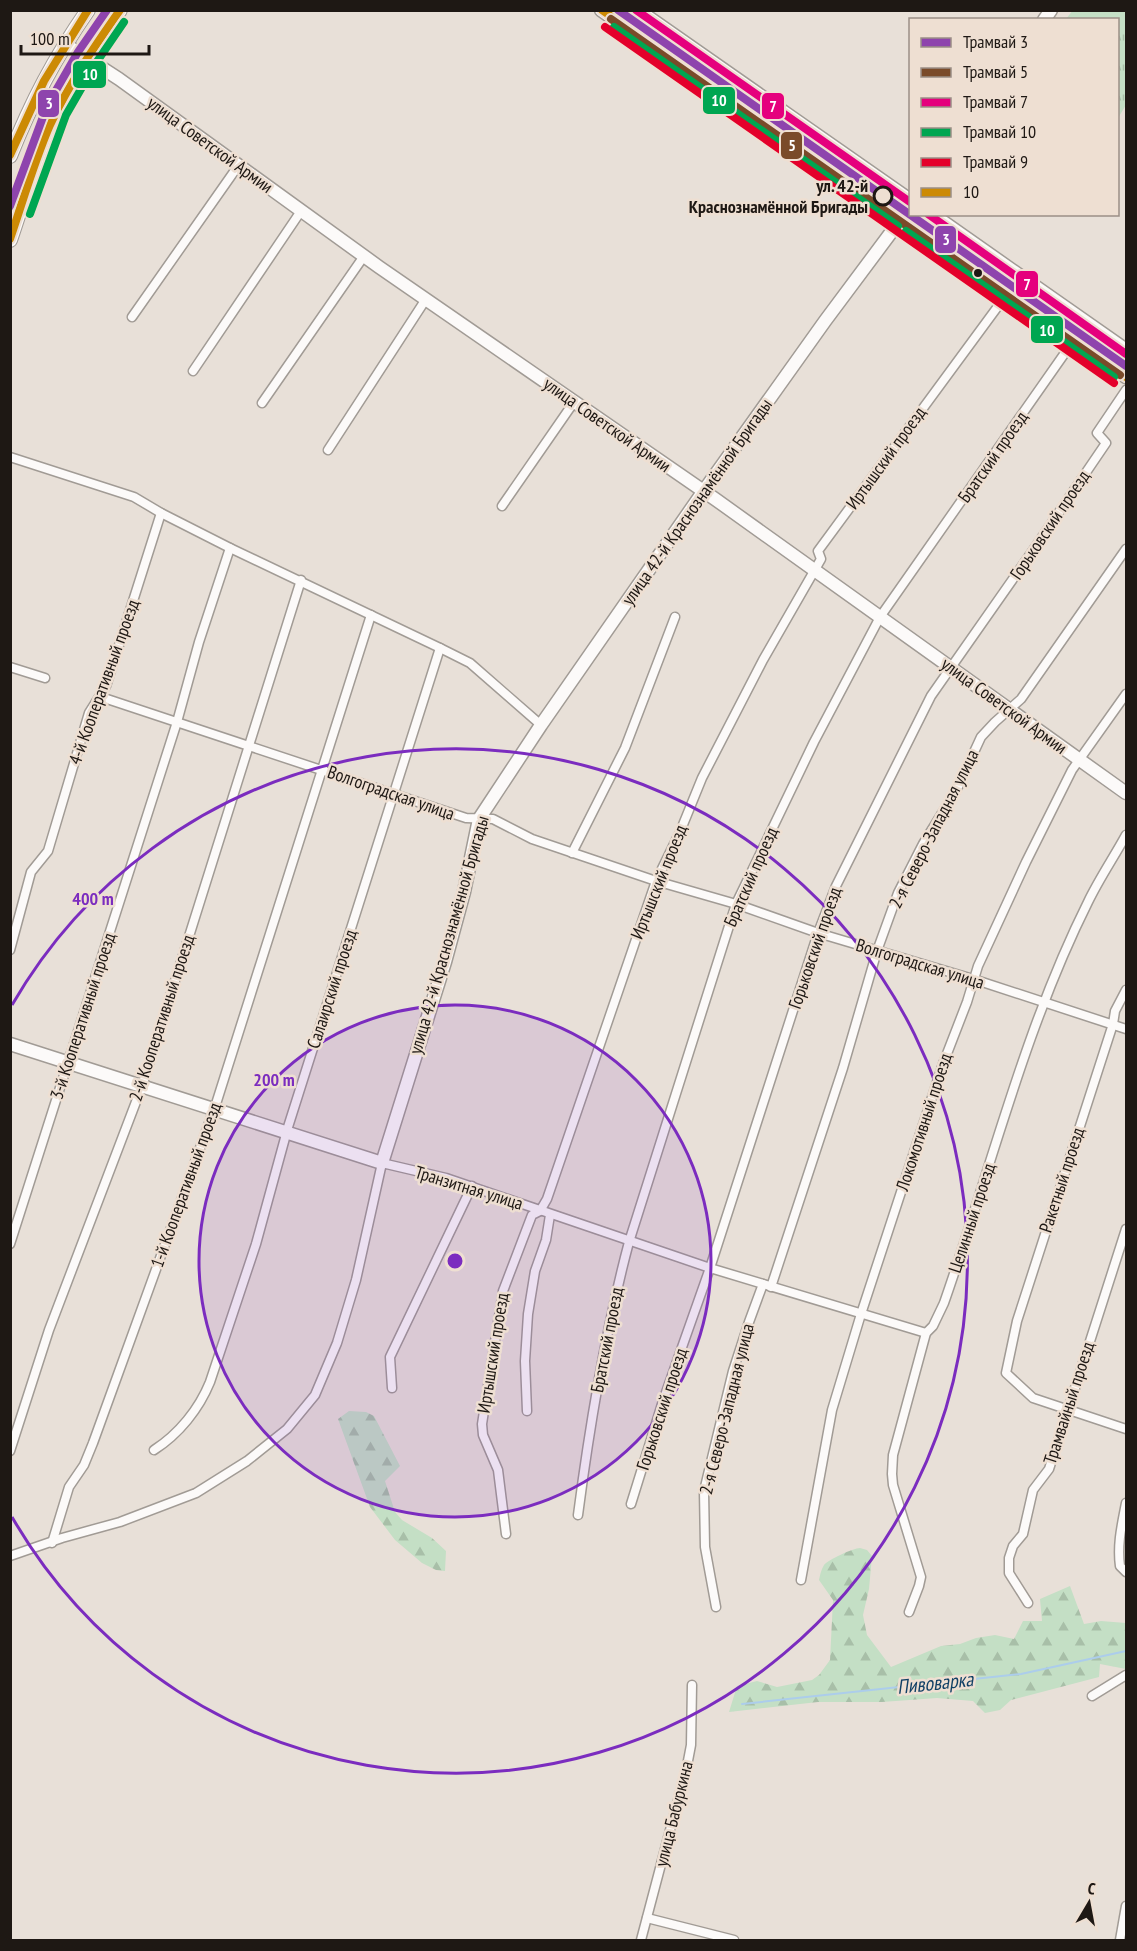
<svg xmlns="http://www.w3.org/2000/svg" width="1137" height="1951" font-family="'PT Sans Narrow',sans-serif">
	<defs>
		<pattern id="forest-firs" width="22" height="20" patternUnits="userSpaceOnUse" patternTransform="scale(1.5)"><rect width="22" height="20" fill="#c4dfc5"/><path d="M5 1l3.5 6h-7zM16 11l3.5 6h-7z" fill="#a8bfa8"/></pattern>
		<pattern id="park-tufts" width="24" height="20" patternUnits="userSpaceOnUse" patternTransform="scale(1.5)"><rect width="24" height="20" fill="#c4dfc5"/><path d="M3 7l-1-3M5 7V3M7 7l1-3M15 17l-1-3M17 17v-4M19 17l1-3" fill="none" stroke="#a8bfa8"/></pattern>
	</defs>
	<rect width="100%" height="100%" fill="#e8e0d8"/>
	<g fill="url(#forest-firs)">
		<polygon points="349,1411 366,1412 374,1416 400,1466 385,1481 395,1512 402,1520 432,1538 446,1551 445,1571 436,1570 422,1563 395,1540 370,1507 338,1419"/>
		<path d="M860 1548 867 1550 872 1556 869 1589 863 1615 867 1635 891 1667 941 1646 960 1644 976 1638 995 1635 1014 1639 1023 1621H1042L1040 1599 1070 1586 1084 1624 1101 1621 1126 1623V1669L1100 1664 1099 1677 1011 1700 1000 1710 985 1713 973 1701 937 1698 882 1702H818L729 1712 737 1686 757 1681 777 1687 812 1680 819 1675 830 1660 833 1600 819 1580C820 1575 821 1570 824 1565 828 1560 853 1548 860 1548Z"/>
	</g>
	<polygon fill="url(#park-tufts)" points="1073,10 1126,11 1126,105 1118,118 1118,20 1066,19"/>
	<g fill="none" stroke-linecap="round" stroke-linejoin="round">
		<polyline stroke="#accdeb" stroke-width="2" points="742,1704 1021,1674 1126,1651"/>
		<g stroke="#a19b95" stroke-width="11">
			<g id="street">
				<polyline points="132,317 238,166"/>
				<polyline points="193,371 301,211"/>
				<polyline points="262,403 364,256"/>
				<polyline points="328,450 426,299"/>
				<polyline points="10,457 134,497 161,513 230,548 440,648 470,663 541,725"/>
				<polyline points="502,506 574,402"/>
				<polyline points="10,667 45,678"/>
				<polyline points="101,697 466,818 493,819 532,839 656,881 736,904 818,933 973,979 1126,1029"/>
				<polyline points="572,853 625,748 675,617"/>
				<polyline points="10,950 31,872 48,851 89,713 106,686 161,513"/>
				<polyline points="1126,990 1115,1011 1113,1024 1017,1321 1006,1373 1033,1398 1126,1429"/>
				<polyline points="10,1244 177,722 199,642 230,548"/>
				<polyline points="771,1287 843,1068 877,951 898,893 923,844 957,789 981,737 995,722 1021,699 1126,549"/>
				<polyline points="392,1388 390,1357 472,1186"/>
				<polyline points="527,1411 525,1361 528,1314 535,1271 546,1240 550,1215"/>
				<path d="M154 1450C179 1434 199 1409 210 1382L256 1244 288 1127 440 648"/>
				<polyline points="10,1451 49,1330 142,1086 301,580"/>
				<path d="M1126 1503C1122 1524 1117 1544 1120 1566L1126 1572"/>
				<polyline points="631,1504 663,1401 710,1268 818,933 836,886 931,696 1034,549 1106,443 1097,433 1126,390"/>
				<path d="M578 1515C590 1423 605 1332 629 1242L736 904 814 742 880 617 1074 340"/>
				<polyline points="506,1534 498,1470 483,1435 482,1424 503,1291 532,1215 540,1211 547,1199 656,881 680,832 702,778 763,660 821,559 818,551 1007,294"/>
				<polyline points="52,1543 69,1487 84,1465 93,1443 216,1104 371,615"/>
				<polyline points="10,1556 62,1538 120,1522 196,1493 247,1461 287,1429 315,1395 337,1343 356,1280 382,1163 446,1178 710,1268 926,1333"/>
				<polyline points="801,1580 832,1410 861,1314 943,1064 967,1002 978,966 1026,862 1072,770 1126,694"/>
				<polyline points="1028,1603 1009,1573 1009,1558 1013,1546 1023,1534 1033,1490 1049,1469 1126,1229"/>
				<polyline points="716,1607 705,1547 704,1491 733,1371 749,1322 763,1284"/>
				<path d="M909 1612 919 1586 921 1577 893 1485 892 1474 893 1455 926 1333 933 1326 944 1303C991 1169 1024 1030 1088 902 1099 879 1114 857 1126 835"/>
				<polyline points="1092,1696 1126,1675"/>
				<polyline points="647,1918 734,1940"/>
				<polyline points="641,1940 687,1766 691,1745 692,1685"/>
				<polyline points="1120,1940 1126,1906"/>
			</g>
		</g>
		<g stroke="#a19b95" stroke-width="15">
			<g id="secondary">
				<polyline points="601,10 1126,377"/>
				<polyline points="638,10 910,200"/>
				<polyline points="1044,20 1051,10"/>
				<polyline points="65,44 119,79 379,267 715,499 1126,793"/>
				<polyline points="932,214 1126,350"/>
				<polyline points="10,1044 382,1163 445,962 464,892 479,819 541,725 703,492 825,321 910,207"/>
			</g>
		</g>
		<g stroke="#a19b95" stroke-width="16">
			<g id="primary">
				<path d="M10 156C32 101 54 59 88 10"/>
				<path d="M10 240C25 197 37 150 58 109 75 74 97 42 120 10"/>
			</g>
		</g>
		<use href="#street" stroke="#fcfaf9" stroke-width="8"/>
		<use href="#secondary" stroke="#fcfaf9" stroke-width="12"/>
		<use href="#primary" stroke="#fcfaf9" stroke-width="14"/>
		<g stroke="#eedfd2" stroke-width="12">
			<g id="bus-1">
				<polyline points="602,10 1126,377"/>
				<polyline points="10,155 44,81 88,10"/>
				<path d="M10 239C23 201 34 162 50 125 69 84 94 47 120 10"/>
			</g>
		</g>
		<use href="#bus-1" stroke="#cc8a04" stroke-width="8"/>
		<g stroke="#eedfd2" stroke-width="12">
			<g id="tram-1">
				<polyline points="618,10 1126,366"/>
				<polyline points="10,206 47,106 78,52 107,10"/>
			</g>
		</g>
		<g stroke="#eedfd2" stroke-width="12">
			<polyline id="tram-2" points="611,19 1120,375"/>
		</g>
		<g stroke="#eedfd2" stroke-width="12">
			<g id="tram-3">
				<polyline points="636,10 910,202"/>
				<polyline points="928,214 1126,354"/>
			</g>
		</g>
		<g stroke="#eedfd2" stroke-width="12">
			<g id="tram-4">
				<polyline points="614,27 898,226"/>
				<polyline points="30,214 66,115 96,63 124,22"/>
				<polyline points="906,231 1114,377"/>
			</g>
		</g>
		<g stroke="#eedfd2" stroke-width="12">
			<polyline id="tram-5" points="605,27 1114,383"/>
		</g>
		<use href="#tram-1" stroke="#8e44ad" stroke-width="8"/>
		<use href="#tram-2" stroke="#7a4b2a" stroke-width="8"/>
		<use href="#tram-3" stroke="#e5007d" stroke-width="8"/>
		<use href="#tram-4" stroke="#00a651" stroke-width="8"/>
		<use href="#tram-5" stroke="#e4002b" stroke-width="8"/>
	</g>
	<circle cx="455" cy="1261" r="256" fill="#7b2cbf" fill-opacity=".12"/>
	<g fill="none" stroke="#7b2cbf" stroke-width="3">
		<circle cx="455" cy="1261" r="256"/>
		<path d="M12 1005A512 512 0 1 1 12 1517"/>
	</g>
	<circle fill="#eedfd2" stroke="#1e1814" stroke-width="3" cx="883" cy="196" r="9"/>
	<circle fill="#1e1814" stroke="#eedfd2" stroke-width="2" cx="978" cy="273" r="5"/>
	<g text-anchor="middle" stroke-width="5" stroke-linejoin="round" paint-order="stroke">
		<g font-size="18" fill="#1e1814" stroke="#eedfd2">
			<text transform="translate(210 145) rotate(36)" y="6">улица Советской Армии</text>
			<text transform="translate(607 425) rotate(35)" y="6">улица Советской Армии</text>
			<text transform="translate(993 457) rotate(-55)" y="6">Братский проезд</text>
			<text transform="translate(886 458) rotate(-54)" y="6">Иртышский проезд</text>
			<text transform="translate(697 502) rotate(-55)" y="6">улица 42-й Краснознамённой Бригады</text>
			<text transform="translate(1050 525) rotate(-56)" y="6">Горьковский проезд</text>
			<text transform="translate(104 682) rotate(-70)" y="6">4-й Кооперативный проезд</text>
			<text transform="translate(1004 706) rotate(36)" y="6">улица Советской Армии</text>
			<text transform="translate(391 793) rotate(19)" y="6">Волгоградская улица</text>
			<text transform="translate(934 829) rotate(-63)" y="6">2-я Северо-Западная улица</text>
			<text transform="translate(751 877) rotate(-66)" y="6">Братский проезд</text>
			<text transform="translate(659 882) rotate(-68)" y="6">Иртышский проезд</text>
			<text transform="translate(449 935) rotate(-74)" y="6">улица 42-й Краснознамённой Бригады</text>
			<text transform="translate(815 948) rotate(-71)" y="6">Горьковский проезд</text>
			<text transform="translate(920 964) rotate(17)" y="6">Волгоградская улица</text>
			<text transform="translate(332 989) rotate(-72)" y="6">Салаирский проезд</text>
			<text transform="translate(83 1016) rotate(-72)" y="6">3-й Кооперативный проезд</text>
			<text transform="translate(162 1018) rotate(-72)" y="6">2-й Кооперативный проезд</text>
			<text transform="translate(924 1122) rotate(-72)" y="6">Локомотивный проезд</text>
			<text transform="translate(1062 1180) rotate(-72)" y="6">Ракетный проезд</text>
			<text transform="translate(186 1185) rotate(-70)" y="6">1-й Кооперативный проезд</text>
			<text transform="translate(469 1188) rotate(17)" y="6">Транзитная улица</text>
			<text transform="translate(972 1218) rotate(-72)" y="6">Целинный проезд</text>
			<text transform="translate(607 1340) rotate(-79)" y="6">Братский проезд</text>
			<text transform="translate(493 1353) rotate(-81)" y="6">Иртышский проезд</text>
			<text transform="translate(1069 1403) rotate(-72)" y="6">Трамвайный проезд</text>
			<text transform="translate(662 1409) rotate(-72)" y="6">Горьковский проезд</text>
			<text transform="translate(727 1409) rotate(-76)" y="6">2-я Северо-Западная улица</text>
			<text transform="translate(674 1814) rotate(-76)" y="6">улица Бабуркина</text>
		</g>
		<g font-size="18" font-weight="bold" fill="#1e1814" stroke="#eedfd2" text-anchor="end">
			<text x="868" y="192">ул. 42-й<tspan x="868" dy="21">Краснознамённой Бригады</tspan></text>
		</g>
		<g font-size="20" font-style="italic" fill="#114065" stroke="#eedfd2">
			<text transform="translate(935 1683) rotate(-6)" y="7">Пивоварка</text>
		</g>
	</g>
	<circle cx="455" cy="1261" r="9" fill="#7b2cbf" stroke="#eedfd2" stroke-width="3"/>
	<g font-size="18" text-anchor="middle" font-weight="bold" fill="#7b2cbf" stroke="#eedfd2" stroke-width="5" stroke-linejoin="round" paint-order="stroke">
		<text x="93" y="905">400 m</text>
		<text x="274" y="1086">200 m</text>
	</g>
	<g stroke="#eedfd2" stroke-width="2">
		<rect x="72" y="60" width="35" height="29" rx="6" fill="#00a651"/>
		<rect x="702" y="86" width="34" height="29" rx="6" fill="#00a651"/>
		<rect x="37" y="89" width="23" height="29" rx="6" fill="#8e44ad"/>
		<rect x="761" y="92" width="24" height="28" rx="6" fill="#e5007d"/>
		<rect x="780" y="131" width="23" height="29" rx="6" fill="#7a4b2a"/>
		<rect x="934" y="225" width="23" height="29" rx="6" fill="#8e44ad"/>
		<rect x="1015" y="270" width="24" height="28" rx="6" fill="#e5007d"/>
		<rect x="1030" y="315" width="34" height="29" rx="6" fill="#00a651"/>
	</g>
	<g font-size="16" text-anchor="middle" font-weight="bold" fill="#fff">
		<text x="90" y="80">10</text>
		<text x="719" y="106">10</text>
		<text x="49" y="109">3</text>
		<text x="773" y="112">7</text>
		<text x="792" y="151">5</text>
		<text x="946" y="245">3</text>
		<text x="1027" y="290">7</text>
		<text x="1047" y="336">10</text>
	</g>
	<rect width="1137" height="1951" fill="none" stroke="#1e1814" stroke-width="24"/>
	<rect x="909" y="18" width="210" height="198" fill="#eedfd2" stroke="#9b8f86" stroke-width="1.5"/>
	<rect x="921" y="38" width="30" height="9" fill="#8e44ad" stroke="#9b8f86" stroke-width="1.5"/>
	<text x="963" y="48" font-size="18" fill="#1e1814">Трамвай 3</text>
	<rect x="921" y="68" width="30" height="9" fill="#7a4b2a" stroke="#9b8f86" stroke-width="1.5"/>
	<text x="963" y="78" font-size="18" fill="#1e1814">Трамвай 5</text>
	<rect x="921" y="98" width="30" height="9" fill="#e5007d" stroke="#9b8f86" stroke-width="1.5"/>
	<text x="963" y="108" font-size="18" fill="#1e1814">Трамвай 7</text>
	<rect x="921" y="128" width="30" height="9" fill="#00a651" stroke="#9b8f86" stroke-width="1.5"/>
	<text x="963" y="138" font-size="18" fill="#1e1814">Трамвай 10</text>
	<rect x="921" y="158" width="30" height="9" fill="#e4002b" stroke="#9b8f86" stroke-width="1.5"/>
	<text x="963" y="168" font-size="18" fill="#1e1814">Трамвай 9</text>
	<rect x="921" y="188" width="30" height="9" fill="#cc8a04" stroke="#9b8f86" stroke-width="1.5"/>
	<text x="963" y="198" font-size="18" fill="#1e1814">10</text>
	<g transform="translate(1089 1903) rotate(10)" stroke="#eedfd2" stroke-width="4.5" paint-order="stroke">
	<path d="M0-4.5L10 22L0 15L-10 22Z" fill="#1e1814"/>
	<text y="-9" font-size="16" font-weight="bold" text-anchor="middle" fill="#1e1814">С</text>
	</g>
	<path d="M21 45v9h128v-9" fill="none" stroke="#1e1814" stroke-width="3"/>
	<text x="30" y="45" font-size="18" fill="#1e1814" stroke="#eedfd2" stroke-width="4.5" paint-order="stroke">100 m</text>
</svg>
